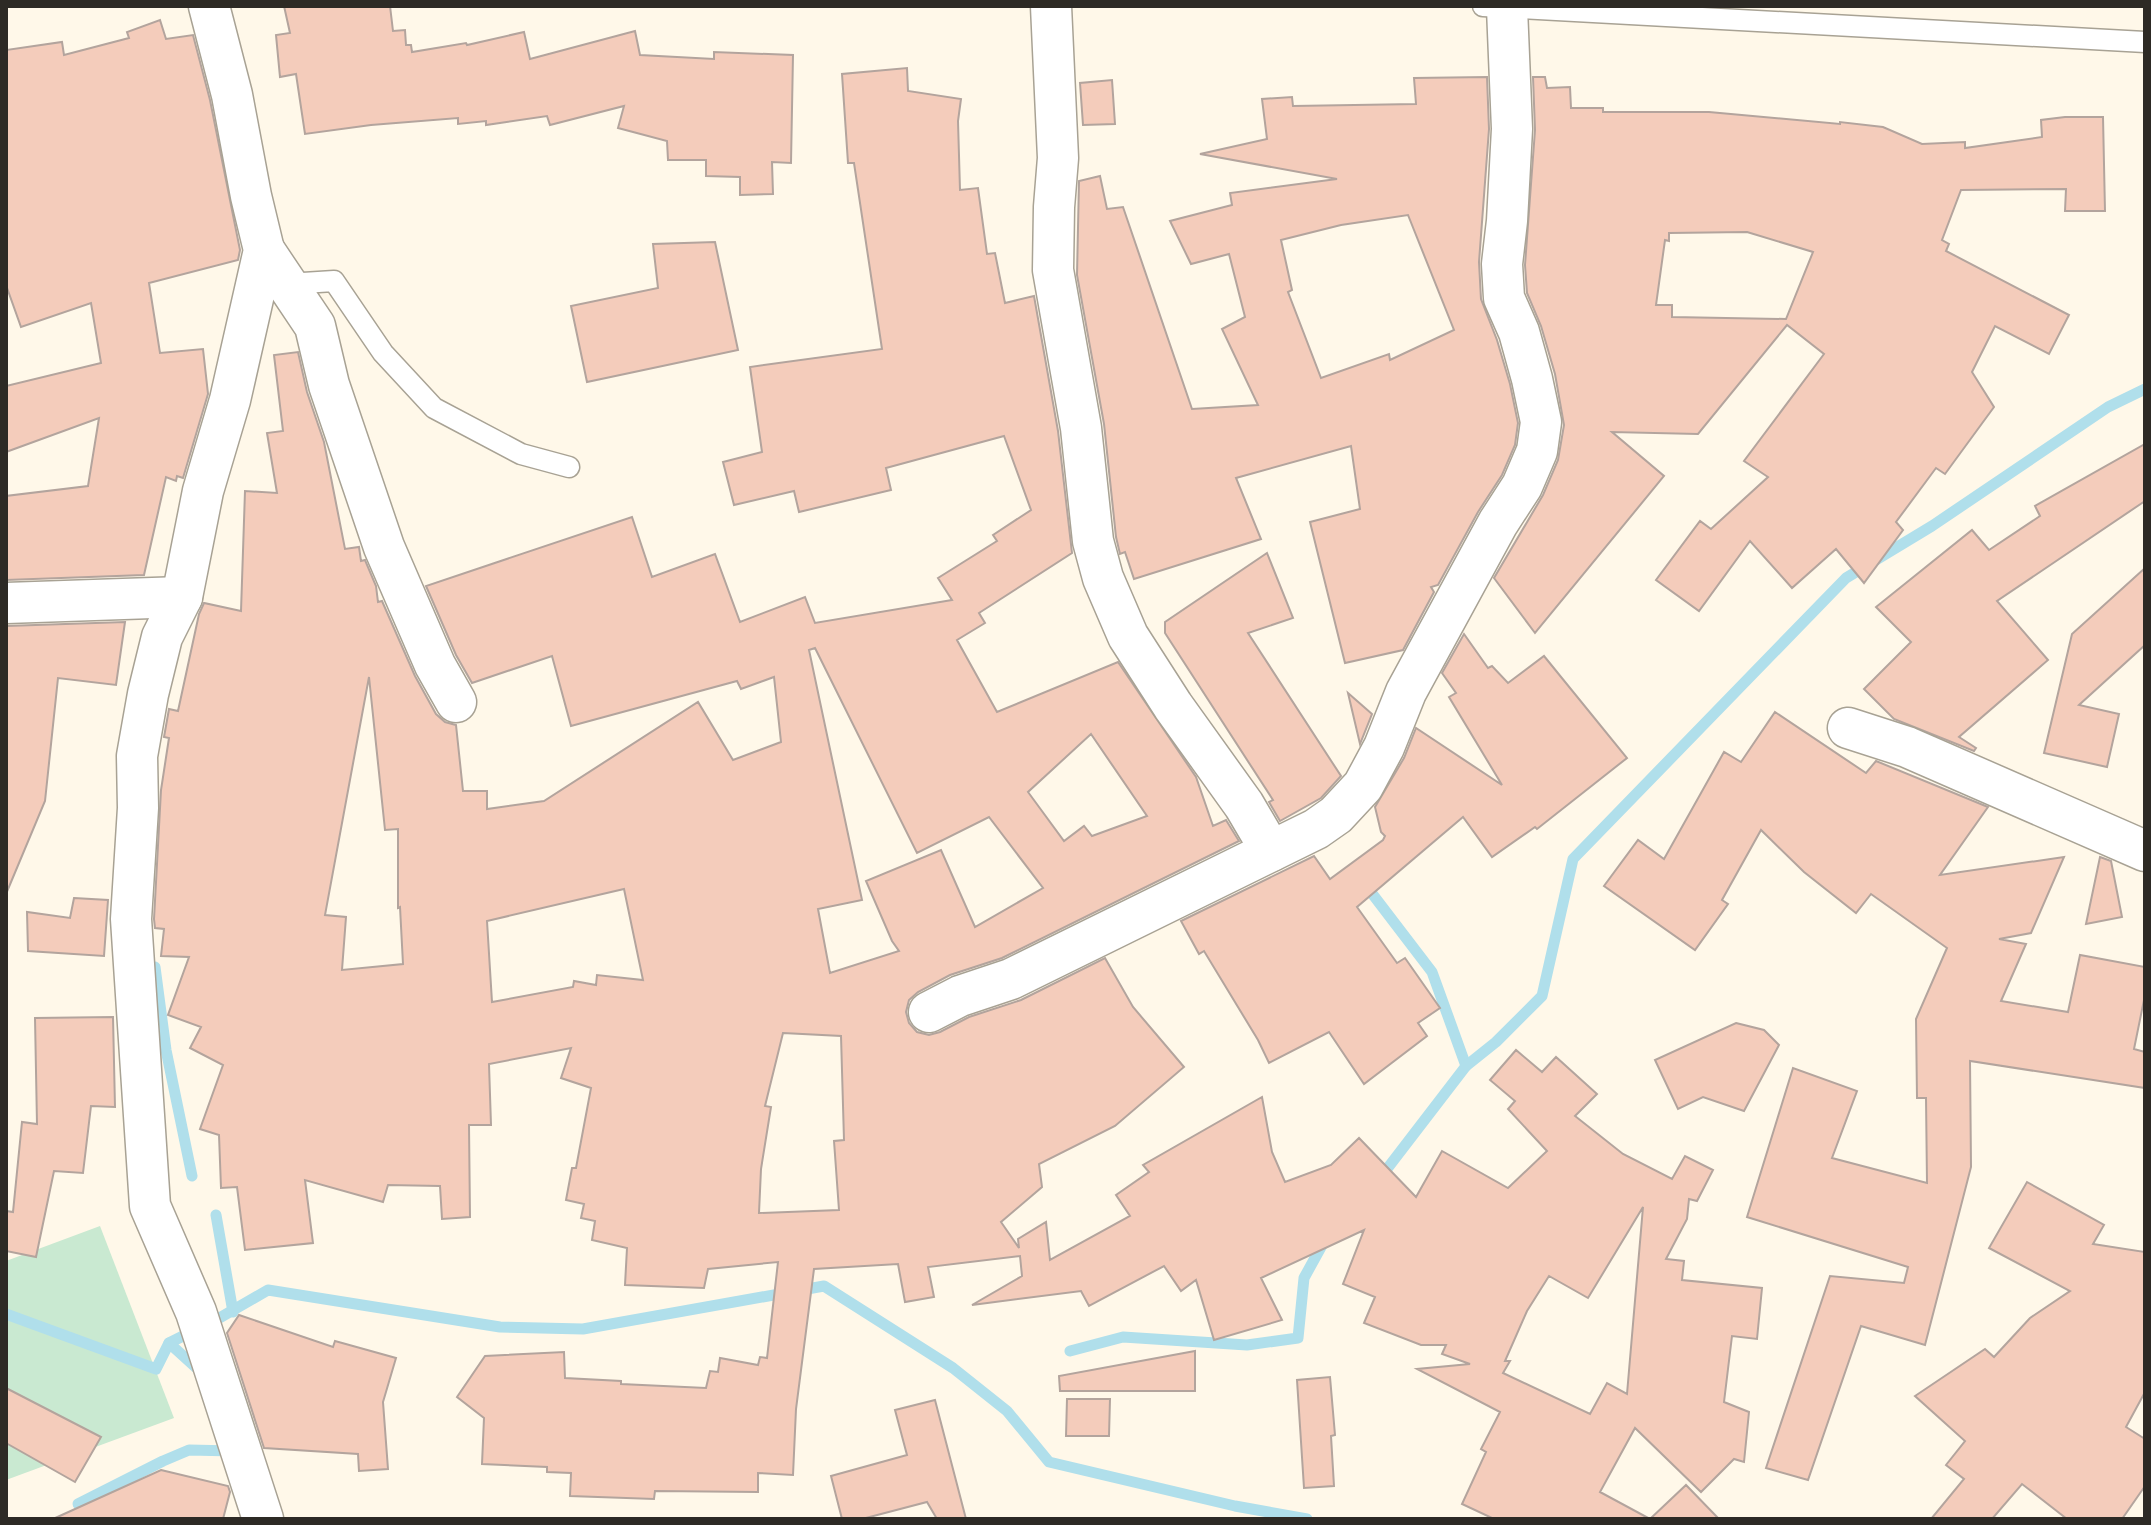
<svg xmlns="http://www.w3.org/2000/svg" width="2151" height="1525" font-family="'Varela Round',sans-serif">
	<rect width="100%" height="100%" fill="#fff8e9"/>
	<polygon fill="#c9e9d1" points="100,1226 174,1418 6,1480 6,1261"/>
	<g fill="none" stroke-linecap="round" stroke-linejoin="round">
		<g stroke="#b0dfeb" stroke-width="11">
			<polyline points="1364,883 1432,972 1466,1066"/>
			<polyline points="155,967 166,1050 192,1176"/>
			<polyline points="1380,1178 1466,1066 1496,1042 1542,996 1573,859 1846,578 1932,526 2108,407 2145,389"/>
			<polyline points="216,1215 233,1312"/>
			<polyline points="6,1314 156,1369 169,1343 193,1331"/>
			<polyline points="209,1324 268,1290 500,1327 583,1329 824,1286 953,1368 1007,1411 1049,1462 1235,1506 1307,1519"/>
			<polyline points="169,1343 202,1373"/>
			<polyline points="1070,1351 1123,1337 1247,1345 1298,1338 1304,1278 1326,1238"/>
			<polyline points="78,1504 163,1461 189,1450 234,1451"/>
		</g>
	</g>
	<g fill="#f4ccbb" stroke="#b3a49d" stroke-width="2" fill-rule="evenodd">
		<polygon points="284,6 390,6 393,31 405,30 406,45 411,45 412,52 466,43 467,45 524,32 530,59 635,31 640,55 714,59 714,52 793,55 791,163 772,162 773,194 740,195 740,177 706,176 706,160 668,160 667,141 618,128 624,106 550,125 547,116 486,125 486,121 458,124 458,118 371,125 305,134 296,74 280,77 276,35 290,33"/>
		<polygon points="160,20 166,39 193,35 210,100 240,250 238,260 149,283 160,353 203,349 208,394 183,478 177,476 176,481 166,477 144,575 6,580 6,496 88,486 99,418 6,452 6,386 101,363 91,303 21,327 6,285 6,50 62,42 64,55 129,38 127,32"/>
		<path d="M907 68 908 91 961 99 958 121 960 190 978 188 987 254 995 253 1005 303 1034 296 1058 431 1072 553 979 613 985 623 957 640 997 712 1118 662 1196 777 1213 826 1226 820 1239 841 1002 958 950 975 918 992 909 1000 906 1012 909 1023 917 1032 929 1035 940 1032 969 1017 1021 1000 1105 958 1133 1007 1184 1067 1115 1126 1039 1164 1042 1187 1001 1222 1019 1248 1018 1239 1046 1222 1050 1260 1130 1216 1116 1195 1149 1172 1143 1165 1262 1097 1272 1152 1285 1182 1331 1165 1359 1138 1416 1197 1442 1151 1508 1188 1547 1151 1508 1109 1515 1101 1490 1080 1516 1050 1542 1072 1556 1057 1597 1094 1575 1116 1623 1154 1672 1179 1685 1156 1713 1170 1697 1201 1689 1199 1687 1219 1666 1259 1684 1261 1682 1280 1762 1288 1757 1339 1732 1336 1724 1402 1749 1412 1744 1462 1734 1459 1701 1492 1635 1428 1600 1492 1650 1519 1686 1485 1719 1519H1494L1462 1504 1486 1452 1481 1449 1500 1412 1417 1369 1470 1364 1442 1354 1446 1345H1421L1364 1323 1375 1297 1343 1284 1364 1230 1261 1278 1282 1320 1214 1340 1196 1280 1181 1291 1164 1266 1089 1306 1081 1291 972 1305 1022 1276 1020 1256 928 1267 934 1297 905 1302 898 1264 814 1269 796 1409 793 1475 758 1473V1492L655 1491 654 1499 570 1496 571 1473 547 1472V1467L482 1464 484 1418 457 1397 485 1356 564 1352 565 1378 621 1381V1384L706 1388 710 1371 718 1372 720 1358 758 1365 760 1357 767 1358 778 1262 708 1269 704 1288 625 1285 627 1248 592 1240 595 1221 581 1218 584 1204 566 1200 572 1168H576L591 1088 561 1078 571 1048 489 1064 491 1125H469L470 1217 442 1219 440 1186 388 1185 383 1202 305 1180 313 1243 245 1250 237 1187 221 1188 219 1135 200 1129 223 1065 190 1048 201 1027 168 1015 189 957 161 956 164 929 155 928 154 919 161 790 169 738 164 737 169 709 178 711 199 614 204 603 241 611 245 491 277 493 267 433 283 431 274 355 298 352 307 392 324 442 345 549 359 547 361 561 365 560 376 586 378 602 382 601 415 676 436 714 445 722 456 725 463 791H487V809L544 801 698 702 733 760 781 742 774 677 741 689 737 681 571 726 552 656 472 683 456 655 426 586 632 517 652 577 715 554 740 622 805 597 815 623 952 600 938 578 997 541 993 535 1031 510 1004 436 886 468 891 490 799 512 794 491 734 505 723 462 762 452 750 367 882 349 854 163H848L842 74ZM815 648 917 853 989 817 1043 888 975 927 941 850 866 881 892 941 899 951 830 973 818 909 862 900 809 650ZM369 677 385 830 398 829V908L400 907 403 964 342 970 346 917 325 915ZM1091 734 1147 816 1092 836 1084 826 1064 841 1028 792ZM624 889 643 980 597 975 596 985 574 981 573 987 492 1002 487 921ZM783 1033 841 1036 844 1140 834 1141 839 1210 759 1213 761 1169 771 1107 765 1106ZM1643 1207 1627 1394 1607 1383 1590 1414 1503 1373 1510 1361H1505L1527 1311 1549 1276 1588 1298Z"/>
		<path d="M1487 77 1489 129 1479 262 1481 299 1497 340 1510 384 1518 423 1515 445 1502 475 1478 512 1438 585 1431 587 1434 592 1403 650 1345 663 1310 522 1360 509 1351 446 1236 478 1261 539 1134 579 1125 552 1120 554 1116 537 1104 424 1077 275 1079 181 1100 176 1107 209 1123 207 1192 409 1258 405 1222 329 1245 317 1229 254 1191 264 1170 221 1232 205 1230 193 1337 179 1200 154 1267 139 1262 99 1292 97 1293 106 1416 104 1414 78ZM1408 215 1454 330 1390 360 1389 354 1321 378 1288 292 1292 290 1281 240 1341 225Z"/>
		<path d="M1533 77H1545L1547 88 1570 87 1571 108H1603V112H1709L1840 124V122L1883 127 1922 144 1965 142V148L2042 137 2041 120 2065 117H2103L2105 211H2065L2066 189 1961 190 1942 240 1949 244 1946 251 2069 315 2049 354 1995 326 1972 372 1994 407 1945 474 1936 468 1896 522 1903 530 1864 583 1836 549 1792 588 1750 541 1699 611 1656 580 1700 521 1711 529 1768 477 1744 461 1824 354 1787 325 1698 434 1612 432 1664 476 1535 633 1494 578 1543 495 1558 460 1564 425 1555 374 1541 326 1527 293 1525 265 1535 130ZM1747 232 1813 252 1786 319 1672 317V305H1656L1665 240 1669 241V233Z"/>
		<polygon points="1112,80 1115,124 1083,125 1080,83"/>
		<polygon points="715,242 738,350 587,382 571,306 658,288 653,244"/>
		<polygon points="2145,444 2145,501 1997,601 2048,660 1959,737 1976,748 1974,751 1894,719 1864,689 1911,642 1876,607 1972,530 1989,550 2040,516 2035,506"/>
		<polygon points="1267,553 1293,618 1248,633 1341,776 1321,798 1280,821 1269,802 1273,800 1165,633 1165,622"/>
		<polygon points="2145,568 2145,645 2079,705 2119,714 2107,767 2044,753 2072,634"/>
		<polygon points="125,622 116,685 58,678 45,801 6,894 6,626"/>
		<polygon points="1464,634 1488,668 1492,666 1508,683 1544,656 1627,758 1537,829 1535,827 1492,857 1463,817 1357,907 1397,963 1405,958 1440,1008 1418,1023 1427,1036 1364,1084 1329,1032 1269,1063 1258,1040 1204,951 1199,954 1181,921 1314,856 1330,879 1383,840 1385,836 1381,832 1375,807 1404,758 1416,728 1502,785 1449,697 1456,693 1442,673"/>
		<polygon points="1348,693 1372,714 1360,744"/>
		<polygon points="1775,712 1866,773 1876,761 1988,807 1940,875 2064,857 2031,933 1999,939 2026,944 2001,1001 2068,1012 2080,955 2145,967 2145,995 2134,1049 2145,1052 2145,1088 1970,1061 1971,1167 1925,1345 1861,1326 1808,1480 1766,1468 1830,1276 1904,1283 1908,1267 1747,1217 1793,1068 1857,1091 1832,1158 1927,1183 1926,1098 1917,1098 1916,1019 1947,948 1871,894 1856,913 1804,872 1761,830 1722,900 1728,904 1695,950 1604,886 1638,840 1664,859 1724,752 1741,762"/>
		<polygon points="2100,857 2111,861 2122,917 2086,924"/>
		<polygon points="74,898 108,900 104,956 28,951 27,912 70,918"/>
		<polygon points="113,1017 115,1107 91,1106 83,1173 54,1171 36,1257 6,1251 6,1211 13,1212 22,1122 37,1124 35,1018"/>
		<polygon points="1736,1023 1764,1030 1779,1045 1744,1111 1703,1097 1678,1109 1655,1060"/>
		<polygon points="2027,1182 2104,1225 2093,1244 2145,1252 2145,1392 2126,1427 2145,1439 2145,1486 2122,1519 2067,1519 2022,1484 1992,1519 1931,1519 1964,1479 1946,1465 1965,1441 1915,1396 1985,1349 1994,1357 2030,1318 2070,1291 1989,1248"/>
		<polygon points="239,1315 333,1347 335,1341 396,1358 383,1402 388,1469 359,1471 358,1454 264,1448 227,1333"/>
		<polygon points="1195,1351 1195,1391 1060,1391 1059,1376"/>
		<polygon points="1330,1377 1335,1435 1331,1436 1334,1486 1304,1488 1297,1380"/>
		<polygon points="6,1388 101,1437 75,1482 6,1443"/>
		<polygon points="1067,1399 1110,1399 1109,1436 1066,1436"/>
		<polygon points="935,1400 966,1519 937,1519 927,1502 862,1519 842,1519 831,1476 907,1455 895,1410"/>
		<polygon points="161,1470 228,1486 230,1492 223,1519 53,1519"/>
	</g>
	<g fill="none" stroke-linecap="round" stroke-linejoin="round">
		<g stroke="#a8a294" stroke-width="23">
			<g id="lane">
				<polyline points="1483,6 2145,42"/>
				<polyline points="287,284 334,281 383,353 434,408 521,454 569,467"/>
			</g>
		</g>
		<g stroke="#a8a294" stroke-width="43">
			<g id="street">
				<polyline points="209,6 232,95 251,196 264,250 230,400 203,491 182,597 162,637 148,694 137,756 138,808 131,919 150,1206 196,1312 263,1519"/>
				<polyline points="1051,6 1058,158 1054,207 1053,270 1081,428 1093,541 1103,578 1128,636 1173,706 1244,805 1271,851"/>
				<polyline points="264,250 315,326 329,385 384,547 435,665 456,702"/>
				<polyline points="6,603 182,597"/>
				<polyline points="1848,728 1907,747 2145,851"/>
				<polyline points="929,1012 960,996 1011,979 1316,829 1336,815 1363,786 1384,747 1406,692 1498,523 1522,486 1537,451 1541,422 1532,379 1519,332 1504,298 1502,264 1507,221 1512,129 1507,8"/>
			</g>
		</g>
		<use href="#lane" stroke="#fff" stroke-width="20"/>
		<use href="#street" stroke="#fff" stroke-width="40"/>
	</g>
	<rect width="2151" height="1525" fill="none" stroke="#2d2a25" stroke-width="16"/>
</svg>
